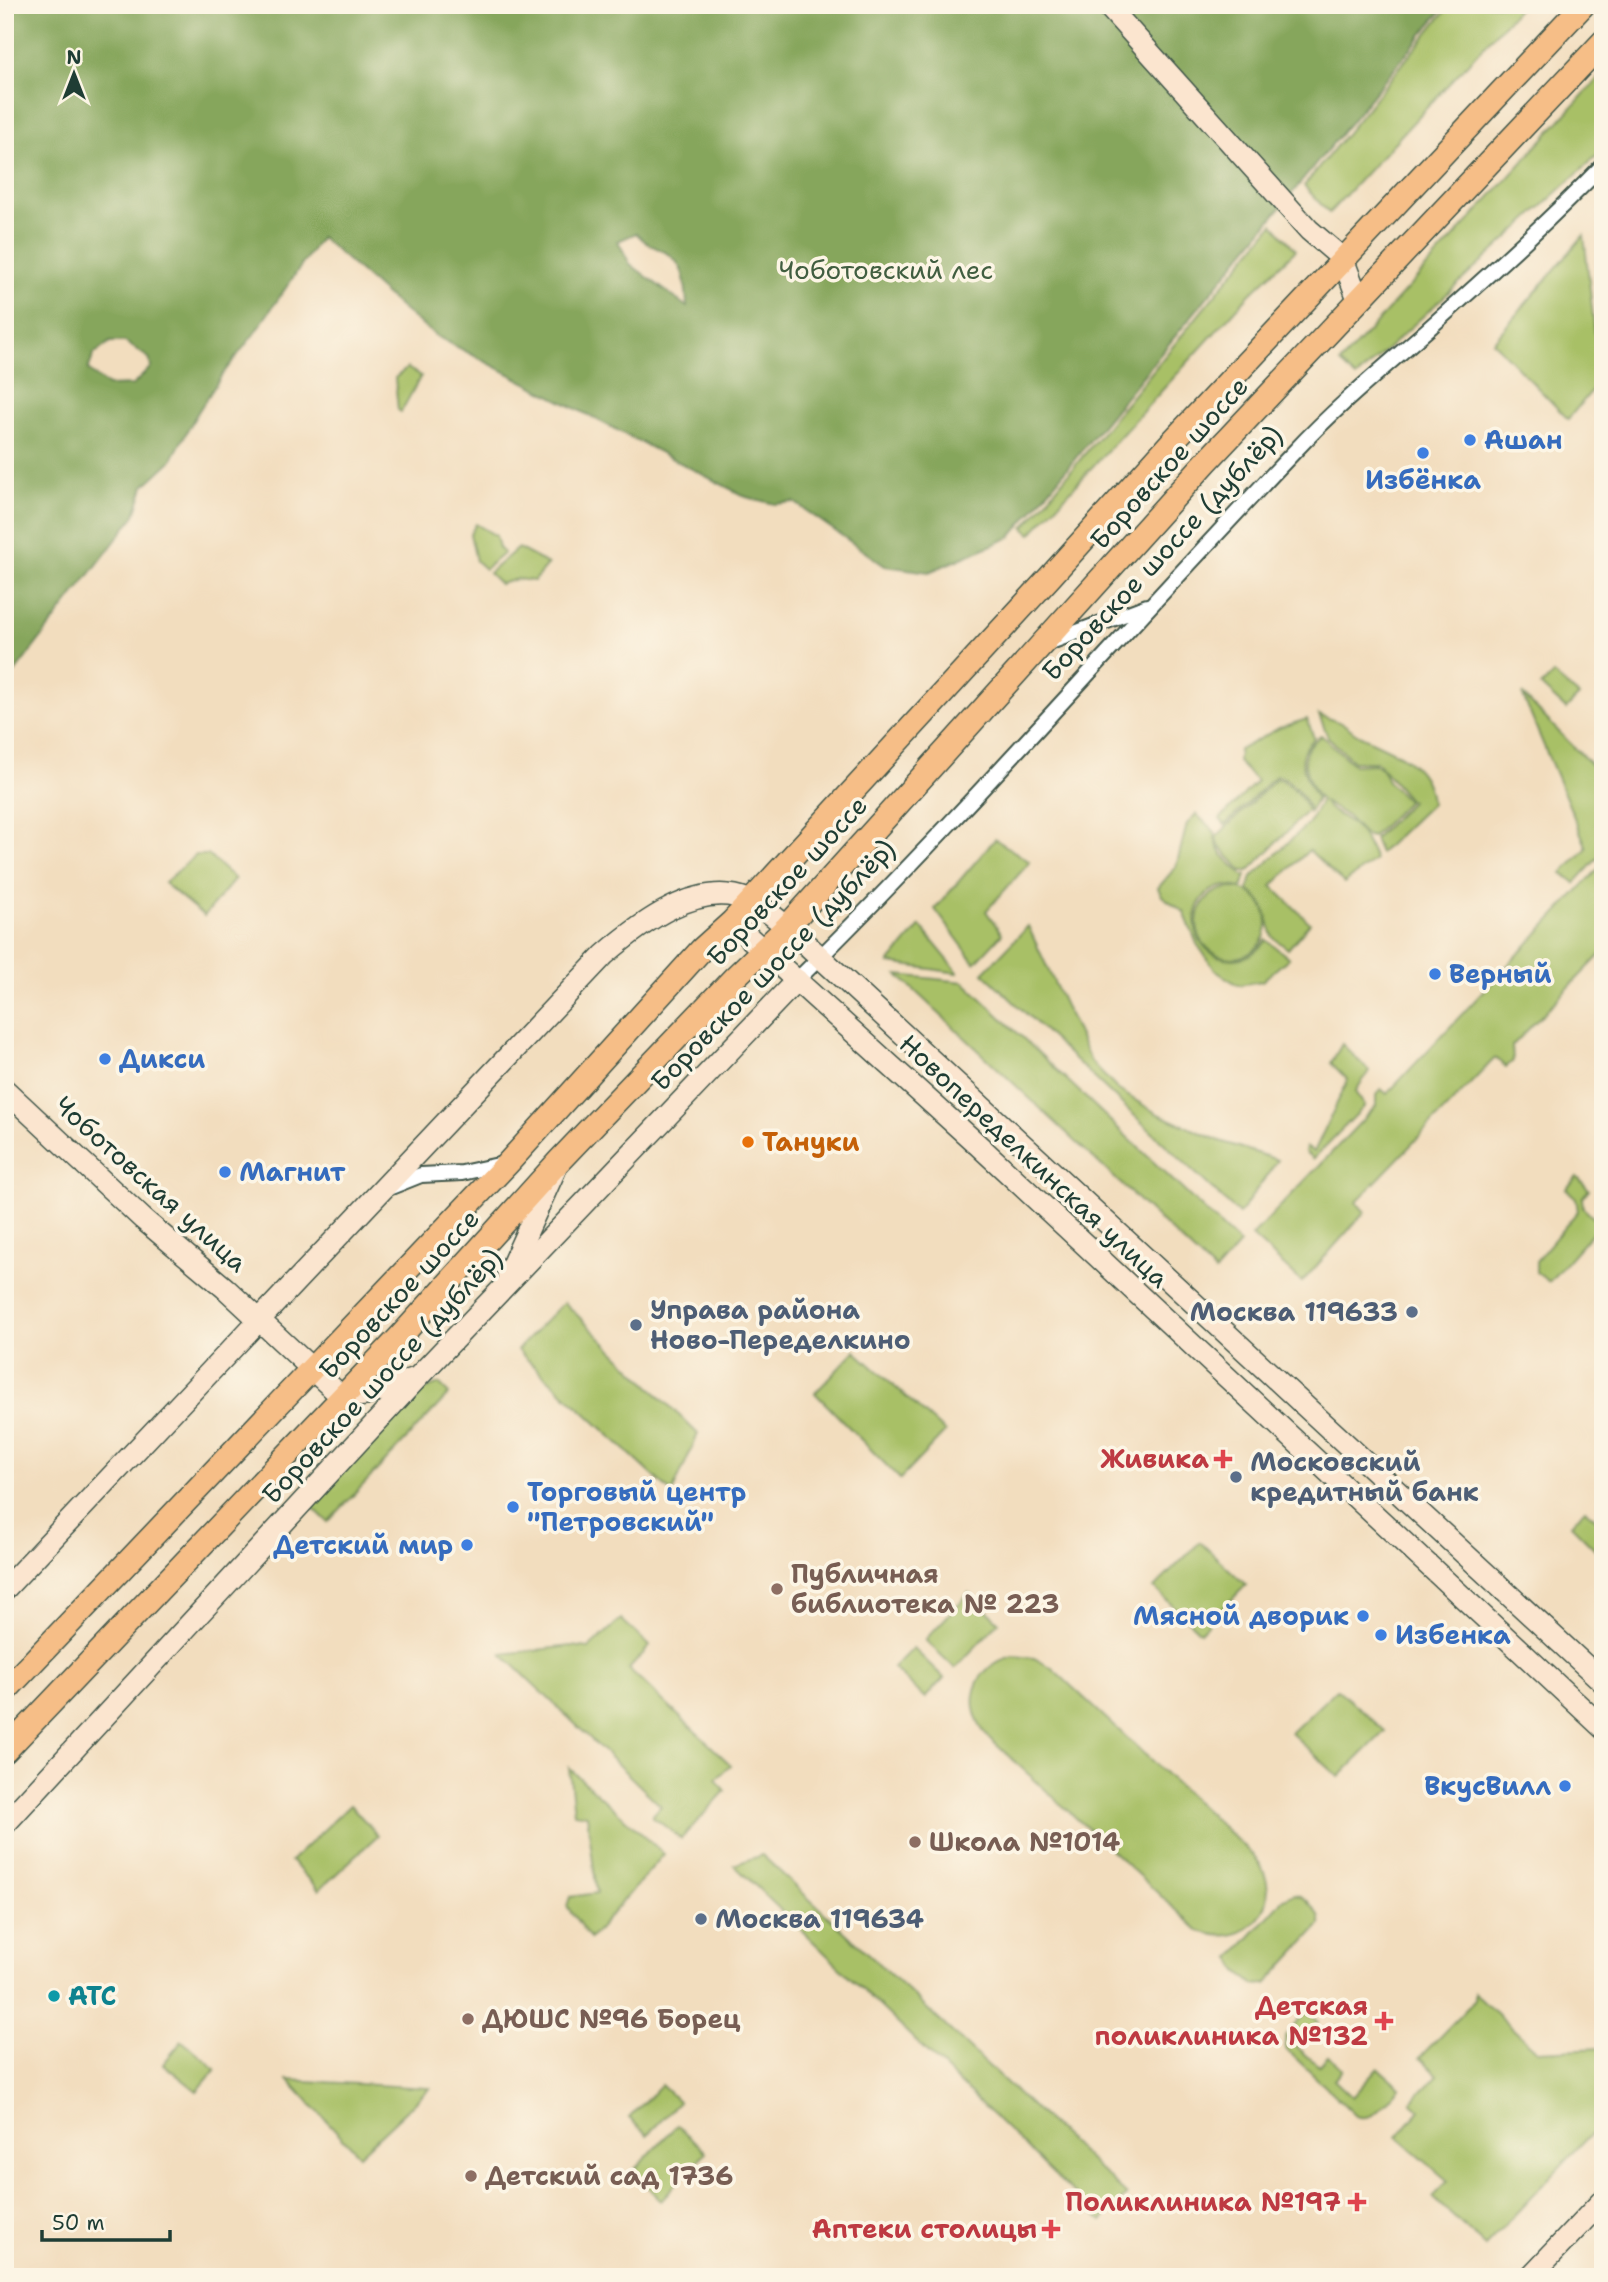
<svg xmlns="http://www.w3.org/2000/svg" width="1608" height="2282" font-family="'Shantell Sans',sans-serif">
	<rect width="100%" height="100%" fill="#fcf5e5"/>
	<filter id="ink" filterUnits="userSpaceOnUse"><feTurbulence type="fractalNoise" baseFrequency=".0143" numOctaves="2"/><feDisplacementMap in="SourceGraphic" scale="14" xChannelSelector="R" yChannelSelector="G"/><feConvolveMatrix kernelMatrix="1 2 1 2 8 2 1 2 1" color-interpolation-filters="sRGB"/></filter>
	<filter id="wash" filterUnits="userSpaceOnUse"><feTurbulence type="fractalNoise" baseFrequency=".00686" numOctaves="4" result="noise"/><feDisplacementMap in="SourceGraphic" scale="28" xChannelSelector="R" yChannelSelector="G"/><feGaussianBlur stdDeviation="1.57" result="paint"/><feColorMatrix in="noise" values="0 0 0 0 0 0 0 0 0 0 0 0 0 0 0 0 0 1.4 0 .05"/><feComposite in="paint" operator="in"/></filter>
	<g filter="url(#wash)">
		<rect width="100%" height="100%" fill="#f2ddbe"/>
		<g fill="#a8c066" stroke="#647e4d" stroke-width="2">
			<polygon points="1450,5 1522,5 1329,213 1304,186"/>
			<polygon points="1603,73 1603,150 1356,378 1340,363"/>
			<polygon points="1273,224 1296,250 1250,294 1031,534 1024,528"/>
			<polygon points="1584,235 1600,381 1568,419 1493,342"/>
			<polygon points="407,368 421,376 401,412 398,410 395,378"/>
			<polygon points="476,524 496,536 499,548 504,553 485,569 476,561 470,534"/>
			<polygon points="518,548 548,564 534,581 517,579 500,584 489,573"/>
			<polygon points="1553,674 1579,696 1566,709 1541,686"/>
			<polygon points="1522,694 1603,777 1603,852 1575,883 1562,873 1587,848"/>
			<path d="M1319 715C1327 718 1337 721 1345 725 1350 728 1354 733 1359 735 1390 751 1429 760 1431 804L1380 853 1374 839 1411 802 1377 762H1354L1328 737Z"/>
			<path d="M1307 719 1314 738C1311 743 1305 747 1303 753 1299 767 1310 787 1317 799L1309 812C1307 798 1291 780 1277 775L1225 825 1220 819 1257 781 1238 762 1239 750 1279 728Z"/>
			<path d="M1321 735 1354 765 1375 764 1382 769 1389 783 1408 801 1372 837 1365 835 1348 817 1324 802C1329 812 1341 815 1350 822 1363 832 1369 845 1375 860L1344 883 1309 850 1272 886 1310 923 1288 949 1273 937C1266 918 1267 901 1248 890L1252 877 1309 823 1321 800C1312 792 1301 765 1306 752 1308 746 1316 740 1321 735Z"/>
			<path d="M1277 778C1289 782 1305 799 1307 811L1249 871H1242L1218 845 1216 837Z"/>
			<path d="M1196 814 1215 832C1214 852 1230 862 1243 875H1246L1242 888C1237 887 1231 886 1225 886 1182 892 1186 959 1234 959 1247 959 1258 951 1266 940L1289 958 1262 981 1238 985 1216 971 1197 944 1184 912 1162 896 1158 888 1176 867 1187 824Z"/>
			<polygon points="995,839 1030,862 986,911 1002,934 975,963 935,909"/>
			<polygon points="196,855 208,855 235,879 204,916 164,883"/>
			<polygon points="1603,864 1603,952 1512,1046 1513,1061 1506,1067 1495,1058 1356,1202 1365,1212 1302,1282 1252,1236 1376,1106 1376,1095 1381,1089 1387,1094"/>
			<circle cx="1232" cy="923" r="35"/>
			<polygon points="920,926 958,972 958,973 889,963"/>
			<polygon points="1028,926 1091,1062 1117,1089 1158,1114 1220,1141 1278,1160 1239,1214 983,973"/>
			<polygon points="898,975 964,982 1240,1244 1215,1272"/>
			<polygon points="1342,1044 1369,1071 1355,1092 1365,1106 1313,1159 1305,1152 1306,1147 1314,1152 1348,1080 1331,1063"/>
			<polygon points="1577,1177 1589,1189 1582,1198 1583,1208 1600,1224 1549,1282 1536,1272 1536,1261 1578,1211 1576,1198 1566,1189"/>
			<polygon points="564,1302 698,1434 672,1493 517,1350"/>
			<polygon points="855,1351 945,1432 900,1479 815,1393"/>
			<polygon points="439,1384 449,1394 328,1522 309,1504 406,1397"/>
			<polygon points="1585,1509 1603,1525 1603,1557 1571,1525"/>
			<polygon points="1200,1542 1246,1585 1200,1632 1154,1588"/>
			<polygon points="969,1593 999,1622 955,1668 925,1640"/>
			<polygon points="621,1619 650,1646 629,1669 731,1765 716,1779 725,1791 681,1839 652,1816 661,1806 502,1654 571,1646 589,1648"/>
			<polygon points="913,1648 944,1678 925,1698 893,1668"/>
			<path d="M1013 1656 1034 1658 1052 1668 1254 1856C1290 1899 1250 1953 1198 1930L988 1737C961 1706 973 1666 1013 1656Z"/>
			<polygon points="1337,1689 1385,1731 1339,1777 1291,1733"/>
			<polygon points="569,1768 664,1854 590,1939 567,1906 570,1897 597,1893 587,1815 574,1813"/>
			<polygon points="350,1805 378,1835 319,1890 291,1861"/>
			<polygon points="762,1855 1127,2195 1102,2221 734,1865"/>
			<path d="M1294 1894C1307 1897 1322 1912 1320 1925L1266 1984 1254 1985 1238 1971 1231 1958 1284 1899Z"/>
			<polygon points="1474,1993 1537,2051 1603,2048 1603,2121 1485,2246 1432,2197 1448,2181 1397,2137 1420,2110 1411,2102 1438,2075 1420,2057 1474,2001"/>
			<path d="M1306 2012 1318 2022 1297 2047 1319 2066 1328 2056 1343 2069 1334 2080 1352 2097 1378 2068 1400 2087C1388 2099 1375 2123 1356 2116L1286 2049 1285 2036Z"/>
			<polygon points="182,2041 216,2069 197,2091 163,2064"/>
			<polygon points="288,2080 430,2088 359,2155"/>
			<polygon points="661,2085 679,2102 647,2135 629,2118"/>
			<polygon points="677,2125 706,2152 661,2200 632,2172"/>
		</g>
		<path fill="#86a65b" stroke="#527248" stroke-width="2" fill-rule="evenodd" d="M5 5H1446L1011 537 929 572 885 566 794 502 775 504 746 497 436 336 402 309 321 237 254 334 222 375 196 415 171 461 144 486 135 515 5 685ZM636 233C650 247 649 244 665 252 686 263 686 287 687 307L630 264 618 241ZM110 342H125L149 358 151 367 133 385 108 386 88 370 94 354Z"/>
	</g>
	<g filter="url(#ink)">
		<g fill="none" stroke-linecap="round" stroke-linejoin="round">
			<g stroke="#3f5549" stroke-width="18">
				<g id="street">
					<polyline points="1048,643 1147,606"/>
					<path d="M797 980C969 811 1127 627 1294 452 1335 408 1381 370 1426 331 1486 277 1547 223 1603 165"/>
					<polyline points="391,1187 421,1175 462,1173 503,1164"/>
				</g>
			</g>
			<g stroke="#3f5549" stroke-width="24">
				<g id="secondary">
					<polyline points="1107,5 1309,230 1343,259 1358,299"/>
					<polyline points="732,922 977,1144 1603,1728"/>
					<polyline points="5,1090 143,1219 225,1288 342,1397 366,1395 413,1379"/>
					<polyline points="508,1274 555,1170"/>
					<path d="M5 1589 604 955C640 924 698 879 748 900 771 910 801 940 820 957L1603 1682"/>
					<polyline points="5,1824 418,1377 797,980"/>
					<polyline points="1530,2277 1603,2200"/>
				</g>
			</g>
			<g stroke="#3f5549" stroke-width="26">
				<g id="primary">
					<polyline points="5,1691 508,1163 702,949 732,922 1049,578 1170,444 1583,5"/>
					<polyline points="5,1751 399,1338 559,1161 735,977 787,927 1207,461 1603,42"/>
				</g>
			</g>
			<use href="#street" stroke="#fff" stroke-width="14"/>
			<use href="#secondary" stroke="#fbe5cf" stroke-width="21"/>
			<use href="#primary" stroke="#f6be87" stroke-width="23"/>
		</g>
	</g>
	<g fill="#3f7fe0" stroke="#fcf5e5" stroke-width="2.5">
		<circle cx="1470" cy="440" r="7"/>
		<circle cx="1423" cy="453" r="7"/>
		<circle cx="1435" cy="974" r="7"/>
		<circle cx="105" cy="1059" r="7"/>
		<circle cx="225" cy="1172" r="7"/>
		<circle cx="513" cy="1507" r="7"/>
		<circle cx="467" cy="1545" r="7"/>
		<circle cx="1363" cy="1616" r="7"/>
		<circle cx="1381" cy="1635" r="7"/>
		<circle cx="1565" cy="1786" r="7"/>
	</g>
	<circle fill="#e8710a" stroke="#fcf5e5" stroke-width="2.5" cx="748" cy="1142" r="7"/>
	<g fill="#5c6f8a" stroke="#fcf5e5" stroke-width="2.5">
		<circle cx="1412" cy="1312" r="7"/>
		<circle cx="636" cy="1325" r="7"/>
		<circle cx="1236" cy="1477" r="7"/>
		<circle cx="701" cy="1919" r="7"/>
	</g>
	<g fill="#e0444e" stroke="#fcf5e5" stroke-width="2.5">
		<path d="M1219.5 1448.5h7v7h7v7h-7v7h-7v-7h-7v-7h7z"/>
		<path d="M1380.5 2010.5h7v7h7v7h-7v7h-7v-7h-7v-7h7z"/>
		<path d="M1353.5 2191.5h7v7h7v7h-7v7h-7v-7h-7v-7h7z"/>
		<path d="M1047.5 2218.5h7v7h7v7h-7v7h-7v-7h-7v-7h7z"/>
	</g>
	<g fill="#8d6e63" stroke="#fcf5e5" stroke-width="2.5">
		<circle cx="777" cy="1589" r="7"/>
		<circle cx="915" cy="1842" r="7"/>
		<circle cx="468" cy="2019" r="7"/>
		<circle cx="471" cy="2176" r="7"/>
	</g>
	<circle fill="#0f9aa8" stroke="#fcf5e5" stroke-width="2.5" cx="54" cy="1996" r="7"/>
	<g text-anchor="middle" stroke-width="7" stroke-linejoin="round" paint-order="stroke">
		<g font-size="26" fill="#415e40" stroke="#fcf5e5">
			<text x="886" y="279">Чоботовский лес</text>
		</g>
		<g font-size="26" font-weight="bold" fill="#366cbe" stroke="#fcf5e5" text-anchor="start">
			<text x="1484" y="449">Ашан</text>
			<text x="1423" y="489" text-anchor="middle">Избёнка</text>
			<text x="1449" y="983">Верный</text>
			<text x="119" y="1068">Дикси</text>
			<text x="239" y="1181">Магнит</text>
			<text x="527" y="1501">Торговый центр<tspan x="527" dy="30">"Петровский"</tspan></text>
			<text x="453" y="1554" text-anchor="end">Детский мир</text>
			<text x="1349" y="1625" text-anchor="end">Мясной дворик</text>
			<text x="1395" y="1644">Избенка</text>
			<text x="1551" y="1795" text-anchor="end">ВкусВилл</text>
		</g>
		<g font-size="26" fill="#1f3d34" stroke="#fcf5e5">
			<text transform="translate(1169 463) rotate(-48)" y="9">Боровское шоссе</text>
			<text transform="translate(1162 553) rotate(-47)" y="9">Боровское шоссе (дублёр)</text>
			<text transform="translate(787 881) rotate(-47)" y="9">Боровское шоссе</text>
			<text transform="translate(773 965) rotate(-46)" y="9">Боровское шоссе (дублёр)</text>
			<text transform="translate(1034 1161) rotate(43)" y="9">Новопеределкинская улица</text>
			<text transform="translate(151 1184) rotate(42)" y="9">Чоботовская улица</text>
			<text transform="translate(399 1294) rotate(-47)" y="9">Боровское шоссе</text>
			<text transform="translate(382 1376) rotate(-47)" y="9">Боровское шоссе (дублёр)</text>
		</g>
		<g font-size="26" font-weight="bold" fill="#c56008" stroke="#fcf5e5" text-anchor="start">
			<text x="762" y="1151">Тануки</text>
		</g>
		<g font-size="26" font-weight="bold" fill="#4e5e75" stroke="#fcf5e5" text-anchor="start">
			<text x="650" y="1319">Управа района<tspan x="650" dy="30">Ново-Переделкино</tspan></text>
			<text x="1398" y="1321" text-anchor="end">Москва 119633</text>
			<text x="1250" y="1471">Московский<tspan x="1250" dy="30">кредитный банк</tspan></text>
			<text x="715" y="1928">Москва 119634</text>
		</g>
		<g font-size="26" font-weight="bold" fill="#be3a42" stroke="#fcf5e5" text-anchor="end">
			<text x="1209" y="1468">Живика</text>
			<text x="1368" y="2015">Детская<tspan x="1368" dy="30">поликлиника №132</tspan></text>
			<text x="1341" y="2211">Поликлиника №197</text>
			<text x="1037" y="2238">Аптеки столицы</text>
		</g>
		<g font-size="26" font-weight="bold" fill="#785e54" stroke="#fcf5e5" text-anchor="start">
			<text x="791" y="1583">Публичная<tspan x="791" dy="30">библиотека № 223</tspan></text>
			<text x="929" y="1851">Школа №1014</text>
			<text x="482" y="2028">ДЮШС №96 Борец</text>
			<text x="485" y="2185">Детский сад 1736</text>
		</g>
		<g font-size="26" font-weight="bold" fill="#0d838f" stroke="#fcf5e5" text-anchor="start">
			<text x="68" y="2005">АТС</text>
		</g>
	</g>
	<rect width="1608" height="2282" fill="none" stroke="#fcf5e5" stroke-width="28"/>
	<g transform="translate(74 74)" stroke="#fcf5e5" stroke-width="5" paint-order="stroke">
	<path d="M0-5L12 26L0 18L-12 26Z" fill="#1f3d34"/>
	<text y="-10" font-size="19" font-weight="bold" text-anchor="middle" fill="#1f3d34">N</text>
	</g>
	<path d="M42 2230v10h128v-10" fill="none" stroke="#1f3d34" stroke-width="3.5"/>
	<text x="52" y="2230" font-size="21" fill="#1f3d34" stroke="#fcf5e5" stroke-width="5" paint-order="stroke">50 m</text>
</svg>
